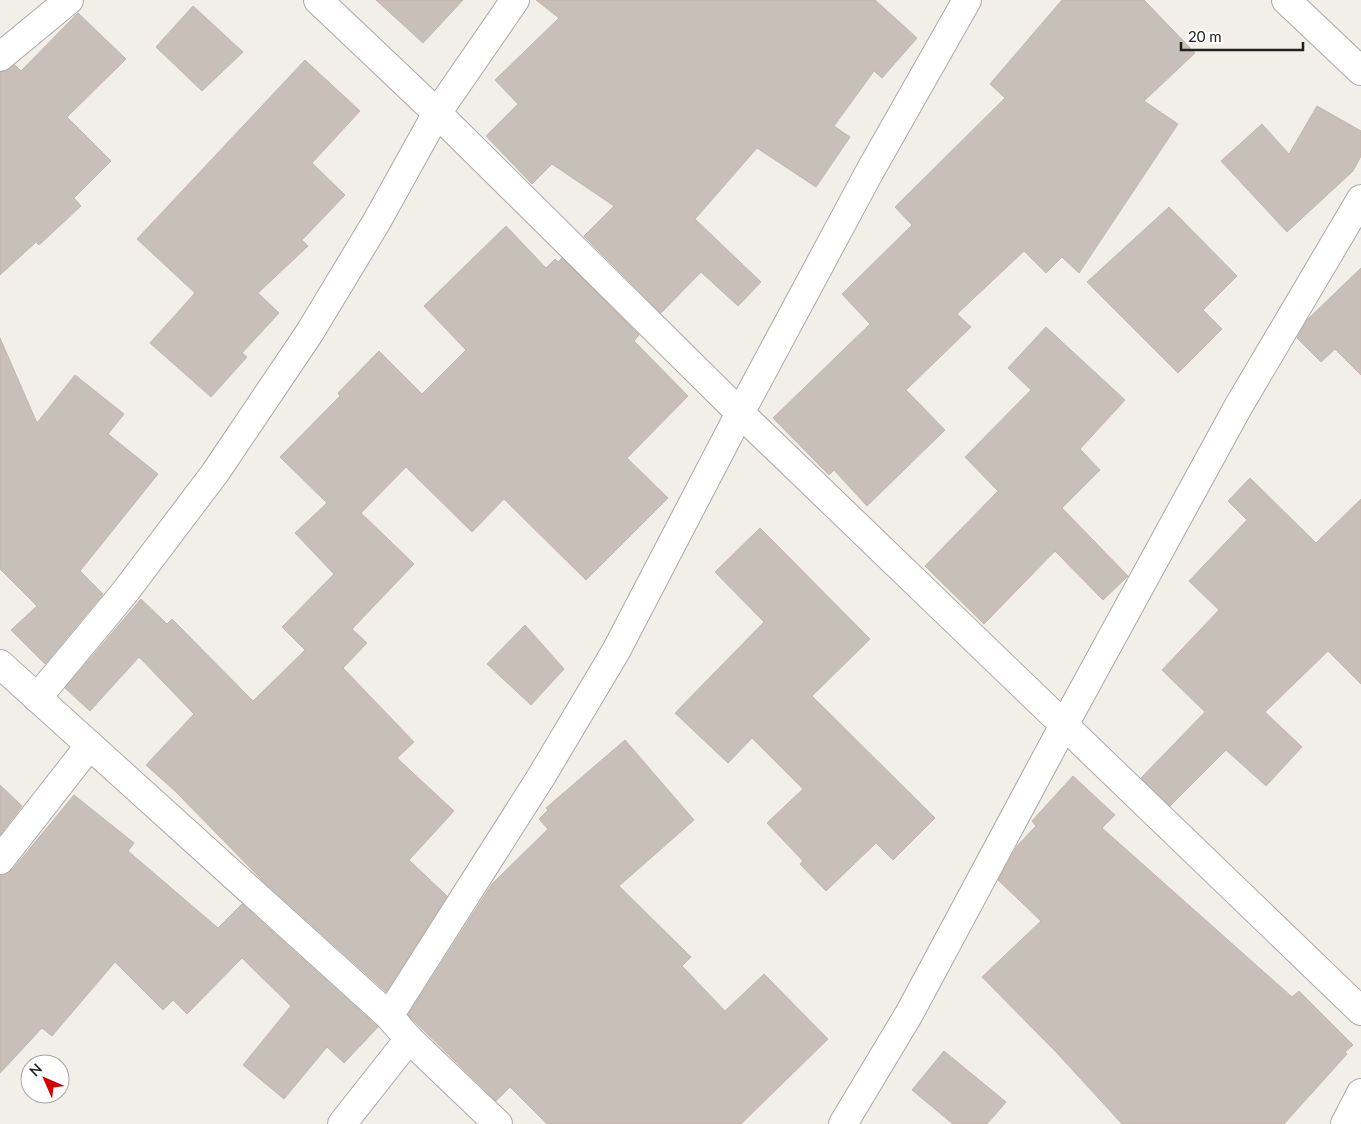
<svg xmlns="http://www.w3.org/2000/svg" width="1361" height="1124" font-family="Lato,sans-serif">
	<rect width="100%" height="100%" fill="#f2efe9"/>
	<g fill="#c7bfb8" stroke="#c4b6ab">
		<polygon points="376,0 463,0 423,43"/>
		<polygon points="536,0 875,0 917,38 882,78 874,71 834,126 850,137 816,187 757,148 695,219 761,282 738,306 701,272 661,313 584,236 614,206 552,164 532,184 486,136 518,104 495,80 559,18"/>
		<polygon points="1062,0 1144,0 1195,53 1144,101 1178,124 1079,273 1062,257 1046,273 1024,251 957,314 971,327 906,390 945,430 867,506 834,470 829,475 773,418 870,324 842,294 912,225 895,207 1005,98 990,84"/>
		<polygon points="193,6 243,52 202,91 156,47"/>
		<polygon points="78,13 126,59 67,117 111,161 74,198 81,206 39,245 36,242 0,275 0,72 15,65 21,71"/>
		<polygon points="305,60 360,111 312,163 345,195 302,240 308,246 258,293 279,313 242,353 247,357 211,397 150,343 195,293 137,239"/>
		<polygon points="1317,106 1361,131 1361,156 1353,171 1287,232 1221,161 1262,124 1289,154"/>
		<polygon points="1169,207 1237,276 1203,310 1222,329 1178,373 1087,282"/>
		<polygon points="506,226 546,268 555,259 558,262 562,258 639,335 634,341 688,396 627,458 668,498 586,580 504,499 472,532 406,467 361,513 414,564 352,629 367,643 343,668 414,742 397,758 454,811 409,860 447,896 386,992 263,881 175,791 146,765 194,714 139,657 90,711 65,688 141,599 167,624 172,619 253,701 305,650 282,627 334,574 295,533 327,503 280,457 340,396 338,393 379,351 422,394 466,350 424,306"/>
		<polygon points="1361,268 1361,375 1335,349 1321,362 1297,338 1307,320"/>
		<polygon points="1046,327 1125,400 1080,449 1100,470 1062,508 1128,576 1103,600 1055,551 984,624 925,566 998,491 965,457 1031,390 1008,368"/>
		<polygon points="0,338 37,423 75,375 124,414 108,434 158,474 80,571 103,594 45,664 11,630 37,606 0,569"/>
		<polygon points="1250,478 1316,543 1361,499 1361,684 1328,651 1265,712 1302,747 1266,786 1226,750 1170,806 1141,778 1205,712 1162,670 1219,610 1189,581 1247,520 1228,501"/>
		<polygon points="760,528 870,639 812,696 935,818 893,860 876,843 826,891 800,864 803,861 767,823 803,789 752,738 728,763 675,713 764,622 715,572"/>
		<polygon points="525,625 564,669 531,705 487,664"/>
		<polygon points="625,740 694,820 619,886 691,957 682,966 725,1011 764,974 828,1039 741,1124 547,1124 510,1087 496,1101 408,1015 492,884 548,829 539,819 548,810 546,808"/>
		<polygon points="1073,776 1115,815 1102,828 1292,997 1299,991 1353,1045 1345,1052 1347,1054 1284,1124 1122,1124 1057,1053 982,977 1041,921 998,880 1017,846 1036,826 1032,821"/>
		<polygon points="0,785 22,806 0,835"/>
		<polygon points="74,795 134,843 128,851 218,928 242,904 378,1027 344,1063 327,1047 284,1099 243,1065 291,1006 242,958 187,1014 173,1000 163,1010 115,962 52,1036 42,1028 0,1073 0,875 12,870"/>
		<polygon points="944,1051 1006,1102 987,1124 953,1124 912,1090"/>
	</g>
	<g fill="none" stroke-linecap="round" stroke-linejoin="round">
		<g stroke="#a9a9a9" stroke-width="30">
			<g id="street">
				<polyline points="318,0 437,113 740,413 1361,1011"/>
				<polyline points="1286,0 1361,71"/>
				<polyline points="0,57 69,0"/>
				<polyline points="0,664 389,1016 409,1039 498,1124"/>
				<polyline points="37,698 125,592 215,473 310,332 377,221 437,113 515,0"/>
				<polyline points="0,860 90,745"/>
				<polyline points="389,1016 541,777 616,651 740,413 870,171 967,0"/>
				<polyline points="342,1124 409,1039"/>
				<polyline points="843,1124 909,1014 1064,725 1238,407 1361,199"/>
				<polyline points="1345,1124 1361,1093"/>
			</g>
		</g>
		<use href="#street" stroke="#fff" stroke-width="28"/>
	</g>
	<g transform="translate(45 1079) rotate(315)"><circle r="24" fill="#ffffff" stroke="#a7a7a7"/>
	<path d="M0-4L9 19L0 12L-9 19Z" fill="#d40000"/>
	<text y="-8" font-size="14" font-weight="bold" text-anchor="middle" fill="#222222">N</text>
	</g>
	<path d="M1181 42v8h122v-8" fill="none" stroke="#222222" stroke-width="2.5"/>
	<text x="1188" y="42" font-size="15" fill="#222222" stroke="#ffffff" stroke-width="4" paint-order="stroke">20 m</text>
</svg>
